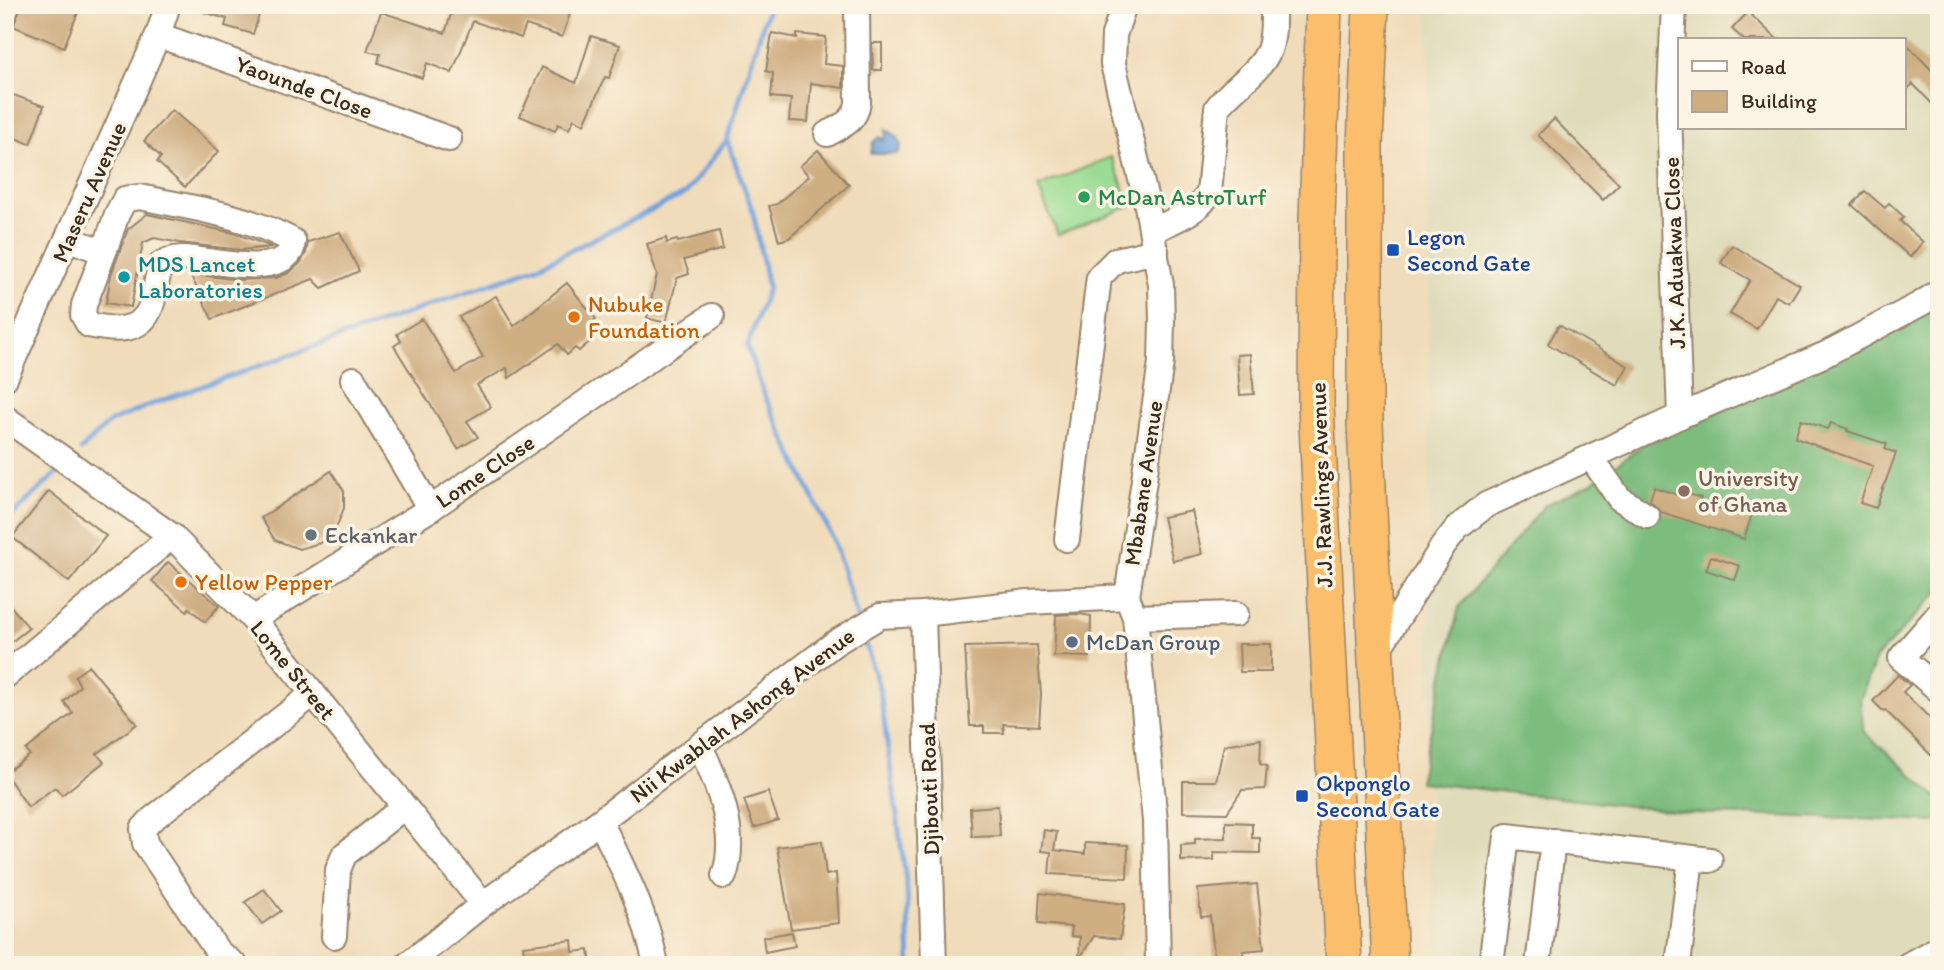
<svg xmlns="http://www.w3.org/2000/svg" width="1944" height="970" font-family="Itim,sans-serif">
	<rect width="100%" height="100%" fill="#fcf5e5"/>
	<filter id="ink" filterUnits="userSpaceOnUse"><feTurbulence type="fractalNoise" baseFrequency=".0143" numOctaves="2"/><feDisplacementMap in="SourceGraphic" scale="14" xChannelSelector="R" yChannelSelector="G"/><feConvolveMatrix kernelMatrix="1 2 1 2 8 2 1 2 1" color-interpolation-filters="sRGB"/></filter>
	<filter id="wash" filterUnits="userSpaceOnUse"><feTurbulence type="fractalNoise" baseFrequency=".00686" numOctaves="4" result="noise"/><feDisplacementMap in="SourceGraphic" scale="28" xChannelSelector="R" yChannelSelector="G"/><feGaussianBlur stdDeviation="1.57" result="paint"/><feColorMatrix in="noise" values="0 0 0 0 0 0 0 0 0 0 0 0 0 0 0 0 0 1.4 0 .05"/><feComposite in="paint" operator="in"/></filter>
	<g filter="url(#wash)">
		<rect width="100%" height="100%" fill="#f0dcba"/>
		<path fill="#e0dcbb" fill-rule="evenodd" d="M1428 5H1939V965H1438L1430 854ZM1680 40H1904V128H1680Z"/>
		<polygon fill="#9adc93" stroke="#6a8358" stroke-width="2" points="1111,157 1131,206 1058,235 1038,187"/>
		<polygon fill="#7bbc7d" stroke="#5b734e" stroke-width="2" points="1939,300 1939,591 1876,658 1860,700 1864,732 1939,799 1939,822 1690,813 1419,782 1459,607 1545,505 1592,483 1650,440"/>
		<path fill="#71a1da" stroke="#56667c" stroke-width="2" d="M886 129C895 135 899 135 901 147L897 154H871L873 142 880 137 883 140 886 136Z"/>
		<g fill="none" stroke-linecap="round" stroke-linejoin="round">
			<g stroke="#71a1da" stroke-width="5">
				<polyline points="769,5 727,140 753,212 768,288 747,346 765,397 833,539 858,620"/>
				<polyline points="81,450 110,422 155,403 535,268 686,193 727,140"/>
				<polyline points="5,522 61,469"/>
				<polyline points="862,633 880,691 907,889 910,965"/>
			</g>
		</g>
		<g id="blocks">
			<g fill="#cfae82">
				<polygon points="22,5 81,5 64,47 13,26"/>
				<polygon points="195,5 262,5 253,34 225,26 227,19 194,9"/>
				<polygon points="454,5 573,5 562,37 526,25 521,38 473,21 452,73 427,63 422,78 378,63 380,54 367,51 381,12 445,33"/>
				<polygon points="1748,12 1778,40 1744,40 1732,29"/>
				<polygon points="772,33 797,38 797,34 826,37 824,64 843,66 843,88 811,83 808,122 789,121 791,99 771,97 773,73 766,71"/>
				<polygon points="591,36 620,45 609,78 605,77 584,124 574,119 569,129 558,124 555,131 520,116 542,67 576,83"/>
				<polygon points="1904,41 1939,78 1939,111 1913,84 1904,92"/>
				<polygon points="872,43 882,43 882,70 873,70"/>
				<polygon points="5,92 44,106 30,144 5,134"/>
				<polygon points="172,110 219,151 185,187 157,162 161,157 144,141"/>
				<polygon points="1554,119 1619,184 1603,200 1538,135"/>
				<polygon points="818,150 849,185 789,238 779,241 769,206 777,204 809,176 800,166"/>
				<polygon points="1865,191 1885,208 1889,203 1904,217 1900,221 1923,242 1910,257 1852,205"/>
				<polygon points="147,214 234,233 272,247 241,250 180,243 154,238 143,243 131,307 106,303 111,275 128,229"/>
				<polygon points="719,231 723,249 684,260 689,274 677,278 666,323 647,318 657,274 647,244 666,238 667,243 677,240 678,242"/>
				<polygon points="340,232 359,271 322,288 313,279 212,319 190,274 240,280 276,278 289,273 301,262 306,253 308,242"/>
				<polygon points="1732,245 1800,285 1789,303 1776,296 1757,329 1730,314 1750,280 1721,263"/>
				<polygon points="567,283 596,319 589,325 594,338 579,351 575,348 567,355 558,344 509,378 507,368 477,385 491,407 467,421 478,437 458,449 394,346 401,341 397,334 422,319 456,373 483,357 459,317 496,296 514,326"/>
				<polygon points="1559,325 1628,366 1617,385 1548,344"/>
				<polygon points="1250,354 1254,394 1240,395 1237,355"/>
				<polygon points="1801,420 1828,429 1831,423 1848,429 1847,431 1887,444 1885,449 1896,453 1876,508 1860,503 1873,466 1795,438"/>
				<polygon points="331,471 344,491 344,508 334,533 320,543 299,549 275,540 261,518"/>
				<polygon points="1654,487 1684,497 1685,493 1701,498 1700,502 1733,513 1735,509 1752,514 1744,539 1661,512 1650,500"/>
				<polygon points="49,491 106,536 69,582 12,537"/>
				<polygon points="1192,511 1202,554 1173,561 1163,517"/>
				<polygon points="1711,556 1740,566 1735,580 1706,570"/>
				<polygon points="168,562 219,606 205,622 189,608 187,611 152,581"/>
				<polygon points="5,599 29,628 5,647"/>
				<polygon points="1079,614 1091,616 1090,657 1054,656 1056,615"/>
				<polygon points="1239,644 1271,644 1271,672 1240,672"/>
				<polygon points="1037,645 1041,694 1039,726 1003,724 1004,733 984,733 984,726 970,726 965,647"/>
				<polygon points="89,666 137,724 97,754 104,762 62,795 55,787 28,807 5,773 30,755 26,750 73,713 64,702 80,686 75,676"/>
				<polygon points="1898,675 1910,685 1903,692 1939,727 1939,763 1885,710 1883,711 1873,701"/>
				<polygon points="1261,739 1260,764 1267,766 1265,789 1242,790 1227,813 1183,812 1183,781 1216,781 1224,745"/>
				<polygon points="768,792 778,820 754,828 744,800"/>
				<polygon points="998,806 1000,836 972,837 970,808"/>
				<polygon points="1226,822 1252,823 1252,838 1260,838 1260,853 1214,852 1214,860 1181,861 1181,845 1195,844 1195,839 1226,838"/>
				<polygon points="1044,830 1057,832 1054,850 1085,854 1085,843 1128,845 1127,878 1049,874 1051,852 1041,851"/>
				<polygon points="822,841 826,875 836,873 839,923 791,929 777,847"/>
				<polygon points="1257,884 1264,949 1243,951 1244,962 1215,964 1210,916 1201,917 1198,889"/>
				<polygon points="264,889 281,911 262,924 245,902"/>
				<polygon points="1040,893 1125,904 1120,939 1094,936 1079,959 1080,937 1071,936 1072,927 1038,924"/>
				<polygon points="792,932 795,946 765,952 763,937"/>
				<polygon points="572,940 573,952 589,950 591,965 525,965 523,946"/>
			</g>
		</g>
	</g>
	<g filter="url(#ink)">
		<use href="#blocks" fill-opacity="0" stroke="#96836c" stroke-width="2"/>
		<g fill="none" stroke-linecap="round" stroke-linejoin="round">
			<g stroke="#96836c" stroke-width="28">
				<g id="minor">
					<polyline points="1124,5 1114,35 1113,64 1146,200 1161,285 1162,321 1161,362 1127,597 1135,617 1155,821 1158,965"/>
					<polyline points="1674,5 1669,112 1680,416"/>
					<polyline points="158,35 449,139"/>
					<path d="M827 134C843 125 855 122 858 103L857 5"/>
					<path d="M1152 231C1173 220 1197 214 1209 193L1217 108C1232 87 1259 74 1269 50 1274 36 1273 20 1273 5"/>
					<path d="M69 239 104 252 84 305 83 315 89 325C111 330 141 335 151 306 156 292 156 277 162 263 169 260 176 258 184 258 207 259 275 278 291 251 293 248 292 244 293 241 247 215 191 208 140 197L125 199 117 214 104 252"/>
					<polyline points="5,378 158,35 168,5"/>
					<polyline points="353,379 430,509"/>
					<polyline points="5,418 172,536 253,619 483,904"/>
					<polyline points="1591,457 1619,498 1647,516"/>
					<polyline points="1067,539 1099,277 1116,260 1156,251"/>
					<polyline points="923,614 934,965"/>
					<polyline points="1939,614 1901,658 1939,690"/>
					<polyline points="1135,617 1236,614"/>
					<polyline points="253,619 430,509 712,316"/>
					<polyline points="1374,656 1443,546 1457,528 1486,505 1680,416 1826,354 1922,303 1939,292"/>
					<polyline points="5,676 172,536"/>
					<path d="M700 746C718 784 739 834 724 876"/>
					<path d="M600 821C623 868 646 913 656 965"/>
					<polyline points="334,936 338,870 344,855 404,807"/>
					<polyline points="235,965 218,952 145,843 143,829 151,820 313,694"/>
					<polyline points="407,965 483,904 600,821 835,643 880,616 923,614 1028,602 1127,597"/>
					<polyline points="1491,965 1507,836 1710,860"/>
					<polyline points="1538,965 1553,841"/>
					<polyline points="1678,965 1691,858"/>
					<polyline points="1908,965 1939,948"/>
				</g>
			</g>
			<g stroke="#96836c" stroke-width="38">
				<g id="highway">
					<polyline points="1324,5 1317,218 1316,405 1344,965"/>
					<polyline points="1371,5 1365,145 1365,423 1390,965"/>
				</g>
			</g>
			<use href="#minor" stroke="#fff" stroke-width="24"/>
			<use href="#highway" stroke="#fabe6d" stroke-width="35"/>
		</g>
	</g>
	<circle fill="#2e9e5b" stroke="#fcf5e5" stroke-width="2.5" cx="1084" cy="197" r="7"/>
	<g fill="#1a4fb4" stroke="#fcf5e5" stroke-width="2.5">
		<rect x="1386" y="243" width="14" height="14" rx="3.5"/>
		<rect x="1295" y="789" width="14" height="14" rx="3.5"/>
	</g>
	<circle fill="#0f9aa8" stroke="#fcf5e5" stroke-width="2.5" cx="124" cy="277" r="7"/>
	<g fill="#e8710a" stroke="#fcf5e5" stroke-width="2.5">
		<circle cx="574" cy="317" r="7"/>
		<circle cx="181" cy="582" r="7"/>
	</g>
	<circle fill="#8d6e63" stroke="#fcf5e5" stroke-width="2.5" cx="1684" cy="491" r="7"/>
	<circle fill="#6b7280" stroke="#fcf5e5" stroke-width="2.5" cx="311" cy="535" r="7"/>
	<circle fill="#5c6f8a" stroke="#fcf5e5" stroke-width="2.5" cx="1072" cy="642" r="7"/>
	<g text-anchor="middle" stroke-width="7" stroke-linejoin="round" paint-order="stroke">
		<g font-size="23" fill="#3b2a1e" stroke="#fcf5e5">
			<text transform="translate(304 87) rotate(20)" y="8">Yaounde Close</text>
			<text transform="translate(89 192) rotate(-66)" y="8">Maseru Avenue</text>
			<text transform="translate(1674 253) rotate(-92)" y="8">J.K. Aduakwa Close</text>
			<text transform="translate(485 471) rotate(-34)" y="8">Lome Close</text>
			<text transform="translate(1143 483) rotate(-82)" y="8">Mbabane Avenue</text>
			<text transform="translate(1321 485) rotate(-92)" y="8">J.J. Rawlings Avenue</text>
			<text transform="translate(293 670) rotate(51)" y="8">Lome Street</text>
			<text transform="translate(742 715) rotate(-37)" y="8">Nii Kwablah Ashong Avenue</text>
			<text transform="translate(929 789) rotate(-92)" y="8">Djibouti Road</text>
		</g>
		<g font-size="23" fill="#27864d" stroke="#fcf5e5" text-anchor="start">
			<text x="1098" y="205">McDan AstroTurf</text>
		</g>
		<g font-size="23" fill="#164399" stroke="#fcf5e5" text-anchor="start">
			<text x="1407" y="245">Legon<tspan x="1407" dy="26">Second Gate</tspan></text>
			<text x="1316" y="791">Okponglo<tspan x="1316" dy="26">Second Gate</tspan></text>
		</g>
		<g font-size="23" fill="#0d838f" stroke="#fcf5e5" text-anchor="start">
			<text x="138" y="272">MDS Lancet<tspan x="138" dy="26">Laboratories</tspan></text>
		</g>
		<g font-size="23" fill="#c56008" stroke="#fcf5e5" text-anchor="start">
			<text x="588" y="312">Nubuke<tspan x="588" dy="26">Foundation</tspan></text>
			<text x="195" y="590">Yellow Pepper</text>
		</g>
		<g font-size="23" fill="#785e54" stroke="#fcf5e5" text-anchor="start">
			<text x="1698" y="486">University<tspan x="1698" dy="26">of Ghana</tspan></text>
		</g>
		<g font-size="23" fill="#5b616d" stroke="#fcf5e5" text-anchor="start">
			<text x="325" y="543">Eckankar</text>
		</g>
		<g font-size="23" fill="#4e5e75" stroke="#fcf5e5" text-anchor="start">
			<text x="1086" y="650">McDan Group</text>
		</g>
	</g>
	<rect width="1944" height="970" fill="none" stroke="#fcf5e5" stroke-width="28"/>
	<rect x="1678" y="38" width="228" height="91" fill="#fcf5e5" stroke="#afa495" stroke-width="2"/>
	<rect x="1692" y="61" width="35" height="10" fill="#ffffff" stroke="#afa495" stroke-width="2"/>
	<text x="1741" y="74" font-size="21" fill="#3b2a1e">Road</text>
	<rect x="1692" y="91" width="35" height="21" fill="#cfae82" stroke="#afa495" stroke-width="2"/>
	<text x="1741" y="108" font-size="21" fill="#3b2a1e">Building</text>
</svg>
